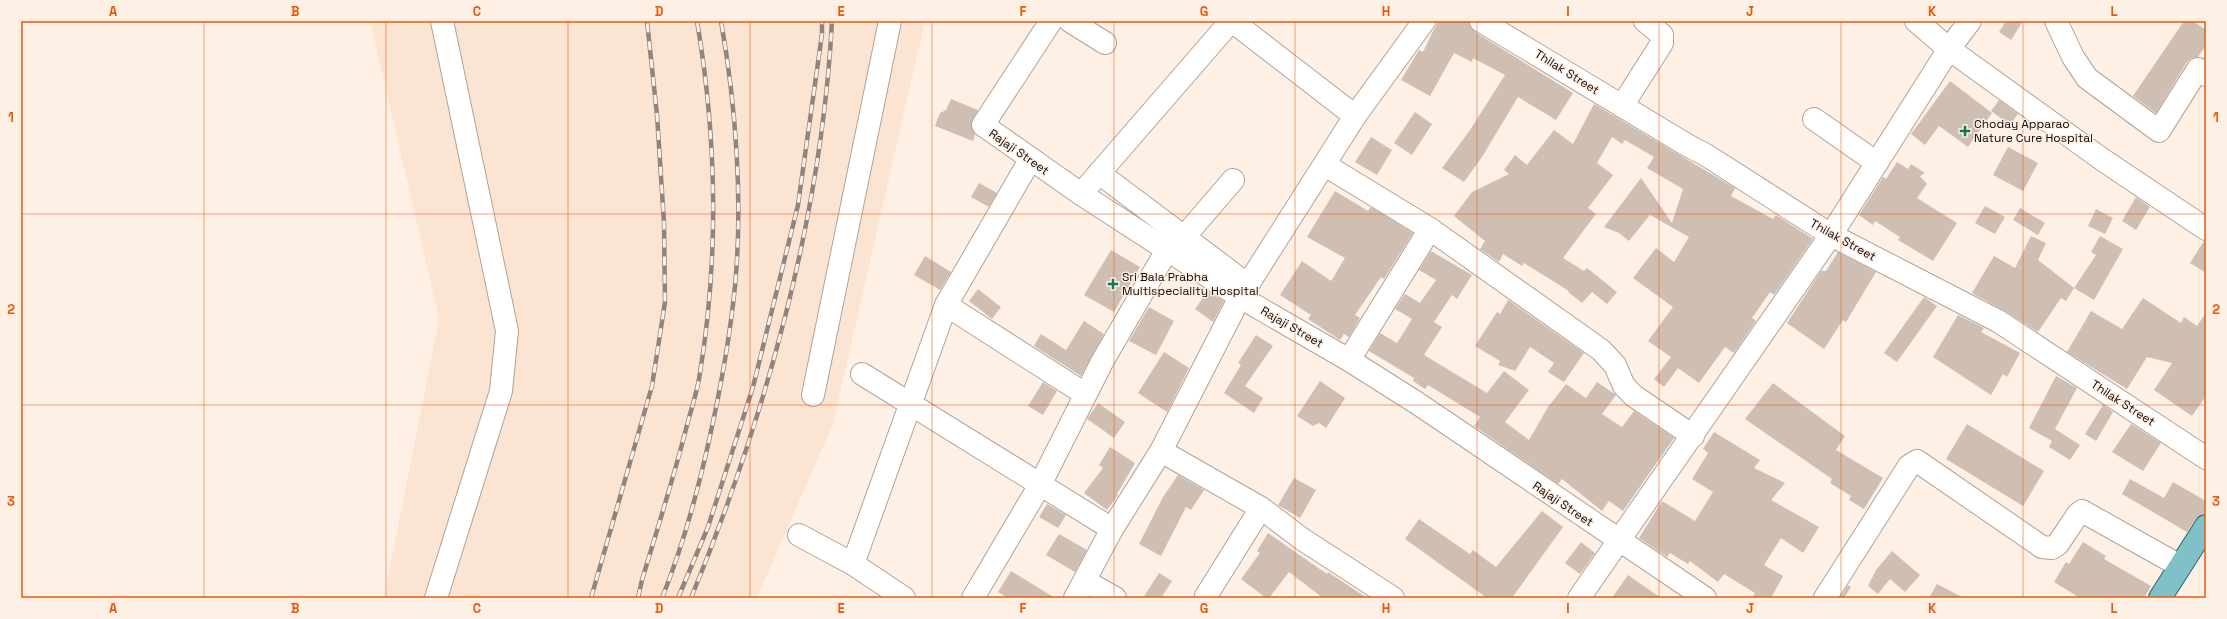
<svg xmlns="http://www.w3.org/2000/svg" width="2227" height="619" font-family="'Space Grotesk',sans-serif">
	<rect width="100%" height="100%" fill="#fff0e6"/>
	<polygon fill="#fce4d2" points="370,21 925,21 833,424 757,598 384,598 439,319"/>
	<g fill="#cfbeb2">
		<polygon points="1438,21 1469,22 1475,32 1573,93 1556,120 1518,97 1482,157 1464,182 1442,168 1470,130 1505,75 1473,58 1472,62 1454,53 1430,96 1401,80 1419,50 1423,52"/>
		<polygon points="2006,21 2023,21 2011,40 1999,32"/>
		<polygon points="2184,21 2193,21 2206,30 2206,45 2198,57 2192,58 2187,62 2156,113 2133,96"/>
		<polygon points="1950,81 1992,113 1968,147 1939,126 1925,145 1911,134"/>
		<polygon points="951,99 978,110 971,124 975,135 973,141 935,126 940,113 946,110"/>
		<polygon points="1999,100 2018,114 2010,125 1991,111"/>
		<polygon points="1594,104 1735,188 1731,196 1773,219 1776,215 1813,239 1774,295 1770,292 1752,318 1756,321 1734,353 1725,347 1699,383 1678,368 1664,387 1654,379 1671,357 1648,341 1673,307 1633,278 1656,248 1674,262 1689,237 1650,215 1629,241 1619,233 1604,227 1641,178 1672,223 1683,189 1647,168 1654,157 1625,140 1622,144 1612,137 1597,163 1613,175 1588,208 1596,214 1563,258 1584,271 1587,268 1617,292 1607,304 1592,292 1582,303 1568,292 1569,291 1524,263 1522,266 1503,254 1499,262 1480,249 1485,241 1454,216 1472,192 1509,174 1504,170 1515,155 1527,165 1554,130 1573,144"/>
		<polygon points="1415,112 1432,124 1412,155 1394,143"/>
		<polygon points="1371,137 1392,150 1377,175 1355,162"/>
		<polygon points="2008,147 2038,163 2023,191 1993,175"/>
		<polygon points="1897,162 1908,169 1911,164 1925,173 1920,176 1927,184 1917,198 1957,223 1933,261 1898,240 1900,237 1875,221 1873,225 1859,215 1883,177 1886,179"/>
		<polygon points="979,183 997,193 989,207 971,197"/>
		<polygon points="1335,191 1368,211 1371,207 1413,233 1384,279 1381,277 1355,315 1360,318 1349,337 1344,334 1340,340 1308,319 1311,315 1280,295 1302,261 1331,281 1345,258 1307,237"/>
		<polygon points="2136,197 2150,207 2136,230 2122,221"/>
		<polygon points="1985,206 2005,217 1995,234 1975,223"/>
		<polygon points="2020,208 2045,223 2038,235 2013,220"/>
		<polygon points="2096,209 2113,218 2105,234 2088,226"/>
		<polygon points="2031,236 2046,243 2038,260 2074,288 2066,301 2061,298 2038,332 2005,311 1972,293 1994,256 2015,268"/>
		<polygon points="2100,236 2123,249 2094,300 2074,288 2096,255 2091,252"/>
		<polygon points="2204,241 2206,241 2206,273 2190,263"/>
		<polygon points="1111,250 1140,267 1114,312 1084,295"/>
		<polygon points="1431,251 1472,275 1457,299 1452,295 1434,322 1442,327 1424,355 1487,393 1504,371 1529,390 1505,422 1529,440 1548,407 1566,384 1586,398 1597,382 1616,395 1602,414 1622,427 1634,411 1674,438 1623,511 1609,501 1602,511 1562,479 1558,484 1474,426 1480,417 1428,385 1425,389 1413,381 1414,378 1369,351 1380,333 1397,343 1412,319 1395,309 1405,294 1420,303 1436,280 1419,270"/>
		<polygon points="1838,252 1876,272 1846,322 1843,320 1824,349 1787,323 1821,271 1826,271"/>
		<polygon points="925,256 951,272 940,290 914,275"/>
		<polygon points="978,289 1001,307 992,319 969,301"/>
		<polygon points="1208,291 1224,301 1213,322 1195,309"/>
		<polygon points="1924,297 1937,306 1897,362 1884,353"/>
		<polygon points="2143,298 2181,323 2184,317 2197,326 2206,313 2206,396 2192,416 2154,390 2172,363 2147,357 2127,389 2067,352 2091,311 2122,329"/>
		<polygon points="1508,300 1584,353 1564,382 1548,372 1554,363 1530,347 1515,371 1498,365 1500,361 1475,346 1497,312 1500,314"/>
		<polygon points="1149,307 1174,321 1156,355 1129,341"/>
		<polygon points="1958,315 1984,328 1981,332 2020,353 2007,377 2003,374 1991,395 1933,357"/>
		<polygon points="1084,321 1104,334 1081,376 1034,346 1041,334 1066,350"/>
		<polygon points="1256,335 1273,346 1245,386 1263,398 1254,413 1224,393 1241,365 1238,363"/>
		<polygon points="1164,352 1189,368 1167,412 1138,393"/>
		<polygon points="2056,376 2077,388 2055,429 2080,445 2070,460 2049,447 2052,441 2029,428"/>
		<polygon points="1320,381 1345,398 1326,428 1319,423 1313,426 1297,416"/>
		<polygon points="1043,382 1057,391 1043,415 1028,406"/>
		<polygon points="1773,383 1845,436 1836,450 1883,478 1864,509 1849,500 1851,496 1830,483 1832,479 1745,419"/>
		<polygon points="1098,403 1125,422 1114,438 1087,419"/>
		<polygon points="2103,405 2113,412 2096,441 2085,434"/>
		<polygon points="1967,424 2044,471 2023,506 1946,459"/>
		<polygon points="2131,424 2161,443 2143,471 2112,452"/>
		<polygon points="1714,432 1760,460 1754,468 1785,483 1771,500 1819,527 1803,553 1781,538 1764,565 1783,576 1771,598 1752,598 1755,593 1724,574 1718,582 1690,561 1688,564 1670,553 1667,557 1639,538 1662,501 1695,521 1713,492 1692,479 1708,453 1703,449"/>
		<polygon points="1110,447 1135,463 1117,494 1118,495 1107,510 1084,493 1103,468 1099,465"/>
		<polygon points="1178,475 1204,490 1191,510 1186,507 1161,556 1139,544 1163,497"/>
		<polygon points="1294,478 1316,490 1300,518 1278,505"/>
		<polygon points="2130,479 2164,498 2173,482 2206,501 2206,512 2196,519 2187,532 2122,494"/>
		<polygon points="1047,504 1066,515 1058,528 1039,517"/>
		<polygon points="1542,511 1563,527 1512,598 1487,598 1405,539 1419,519 1470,554 1473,550 1496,567"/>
		<polygon points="1268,533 1327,574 1328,572 1367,598 1323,598 1289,572 1269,598 1266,598 1241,579 1260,553 1257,551"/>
		<polygon points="1059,534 1087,550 1075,572 1046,555"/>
		<polygon points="1581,542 1595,553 1580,574 1565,563"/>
		<polygon points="2083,542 2106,556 2104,559 2151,586 2144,598 2080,598 2054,582 2066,562 2069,564"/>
		<polygon points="1892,551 1920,575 1905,592 1890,579 1878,594 1868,586 1876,570"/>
		<polygon points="1011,571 1055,598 1008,598 998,592"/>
		<polygon points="1159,573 1172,581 1161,598 1143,598"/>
		<polygon points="1628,575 1661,598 1612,598"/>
		<polygon points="1937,584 1964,598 1929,598"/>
		<polygon points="1848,585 1851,587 1844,598 1840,598"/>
	</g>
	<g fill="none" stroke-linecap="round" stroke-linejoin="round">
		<g stroke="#b2a296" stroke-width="24">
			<g id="minor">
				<polyline points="1051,21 983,125 1081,194 1240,297 1349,360 1417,403 1705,598"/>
				<polyline points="1070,21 1105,43"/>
				<polyline points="1232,21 1355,116"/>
				<polyline points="1481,21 1687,145 1706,155 1831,235 1998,321 2206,458"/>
				<polyline points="1916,21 1949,49 2103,160 2206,229"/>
				<polyline points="2056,21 2073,57 2087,78 2159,131 2198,69 2206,75"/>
				<polyline points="1622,106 1662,43 1662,35 1645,21"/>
				<polyline points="1814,119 1877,163"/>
				<polyline points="1325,165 1430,229 1349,360"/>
				<polyline points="1099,173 1248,285"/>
				<polyline points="1081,194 1231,21"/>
				<polyline points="1430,229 1601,350 1615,365 1624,386 1634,396 1693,436"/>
				<polyline points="1184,237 1233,180"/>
				<polyline points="946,305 1085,394"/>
				<polyline points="862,374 1112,529"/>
				<polyline points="813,395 890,21"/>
				<polyline points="1161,451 1261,508 1206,596"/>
				<polyline points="1261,508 1302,539 1393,598"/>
				<polyline points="799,535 853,564 904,598"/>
				<polyline points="853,564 946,305 1030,160"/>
				<polyline points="1085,581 1115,598"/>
				<polyline points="436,598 501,391 507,331 442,21"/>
				<polyline points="973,598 1041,483 1102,362 1167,250"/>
				<polyline points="1075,598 1112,529 1161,451 1240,297 1355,116 1424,21"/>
				<polyline points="1579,598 1831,235 1949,49 1970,21"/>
				<polyline points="1825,598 1909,466 1917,461 2042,547 2052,548 2058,544 2078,514 2082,511 2180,566"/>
			</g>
		</g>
		<g stroke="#20666b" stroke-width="24">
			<polyline id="major" points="2160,598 2206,526"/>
		</g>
		<use href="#minor" stroke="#fff" stroke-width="22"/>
		<use href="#major" stroke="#7fc1c7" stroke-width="22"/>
		<g stroke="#8f847e" stroke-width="4.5">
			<g id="rail">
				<polyline points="591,598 652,386 665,302 664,223 657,115 647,21"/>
				<path d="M638 598 642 580C657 530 673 480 686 429 690 413 696 396 699 379 719 261 717 139 697 21"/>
				<path d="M662 598C683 546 698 491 710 436 721 386 730 337 735 286 743 201 736 106 721 21"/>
				<polyline points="678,598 708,527 753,387 798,205 822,34 822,21"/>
				<path d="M691 598C765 419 822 215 832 21"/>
			</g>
		</g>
		<use href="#rail" stroke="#fff0e6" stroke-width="3" stroke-dasharray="9" stroke-linecap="butt"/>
	</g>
	<path fill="none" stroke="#e8590c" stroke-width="1" stroke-opacity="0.55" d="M204 21V598M386 21V598M568 21V598M750 21V598M932 21V598M1114 21V598M1295 21V598M1477 21V598M1659 21V598M1841 21V598M2023 21V598M21 214H2206M21 405H2206"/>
	<g fill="#117a54" stroke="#fff0e6" stroke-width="1.5">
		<path d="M1963 125h4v4h4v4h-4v4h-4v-4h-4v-4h4z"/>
		<path d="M1111 278h4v4h4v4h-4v4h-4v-4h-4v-4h4z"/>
	</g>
	<g text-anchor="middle" stroke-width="3" stroke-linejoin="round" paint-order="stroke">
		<g font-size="12" fill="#100a07" stroke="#fff0e6">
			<text transform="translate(1567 72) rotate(32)" y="4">Thilak Street</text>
			<text transform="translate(1019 152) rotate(35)" y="4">Rajaji Street</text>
			<text transform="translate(1843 240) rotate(29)" y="4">Thilak Street</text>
			<text transform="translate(1292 327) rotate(30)" y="4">Rajaji Street</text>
			<text transform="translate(2123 403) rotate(33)" y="4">Thilak Street</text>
			<text transform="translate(1563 504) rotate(34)" y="4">Rajaji Street</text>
		</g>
		<g font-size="12" fill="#100a07" stroke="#fff0e6" text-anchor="start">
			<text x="1974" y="128">Choday Apparao<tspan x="1974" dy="14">Nature Cure Hospital</tspan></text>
			<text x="1122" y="281">Sri Bala Prabha<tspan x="1122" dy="14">Multispeciality Hospital</tspan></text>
		</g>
	</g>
	<rect width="2227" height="619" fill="none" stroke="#fff0e6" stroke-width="44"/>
	<rect x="22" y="22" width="2183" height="575" fill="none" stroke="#e8590c" stroke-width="1.5"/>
	<g font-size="13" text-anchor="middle" font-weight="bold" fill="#e8590c">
		<text x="113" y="16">A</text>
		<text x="295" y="16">B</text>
		<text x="477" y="16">C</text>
		<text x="659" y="16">D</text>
		<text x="841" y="16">E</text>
		<text x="1023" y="16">F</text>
		<text x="1204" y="16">G</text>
		<text x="1386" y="16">H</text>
		<text x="1568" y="16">I</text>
		<text x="1750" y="16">J</text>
		<text x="1932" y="16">K</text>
		<text x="2114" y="16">L</text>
		<text x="11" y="122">1</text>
		<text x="2216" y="122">1</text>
		<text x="11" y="314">2</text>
		<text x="2216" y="314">2</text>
		<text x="11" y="506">3</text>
		<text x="2216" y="506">3</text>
		<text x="113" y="613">A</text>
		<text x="295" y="613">B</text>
		<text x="477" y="613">C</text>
		<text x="659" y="613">D</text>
		<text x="841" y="613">E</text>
		<text x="1023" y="613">F</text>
		<text x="1204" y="613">G</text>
		<text x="1386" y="613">H</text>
		<text x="1568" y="613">I</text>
		<text x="1750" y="613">J</text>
		<text x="1932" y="613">K</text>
		<text x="2114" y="613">L</text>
	</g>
</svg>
